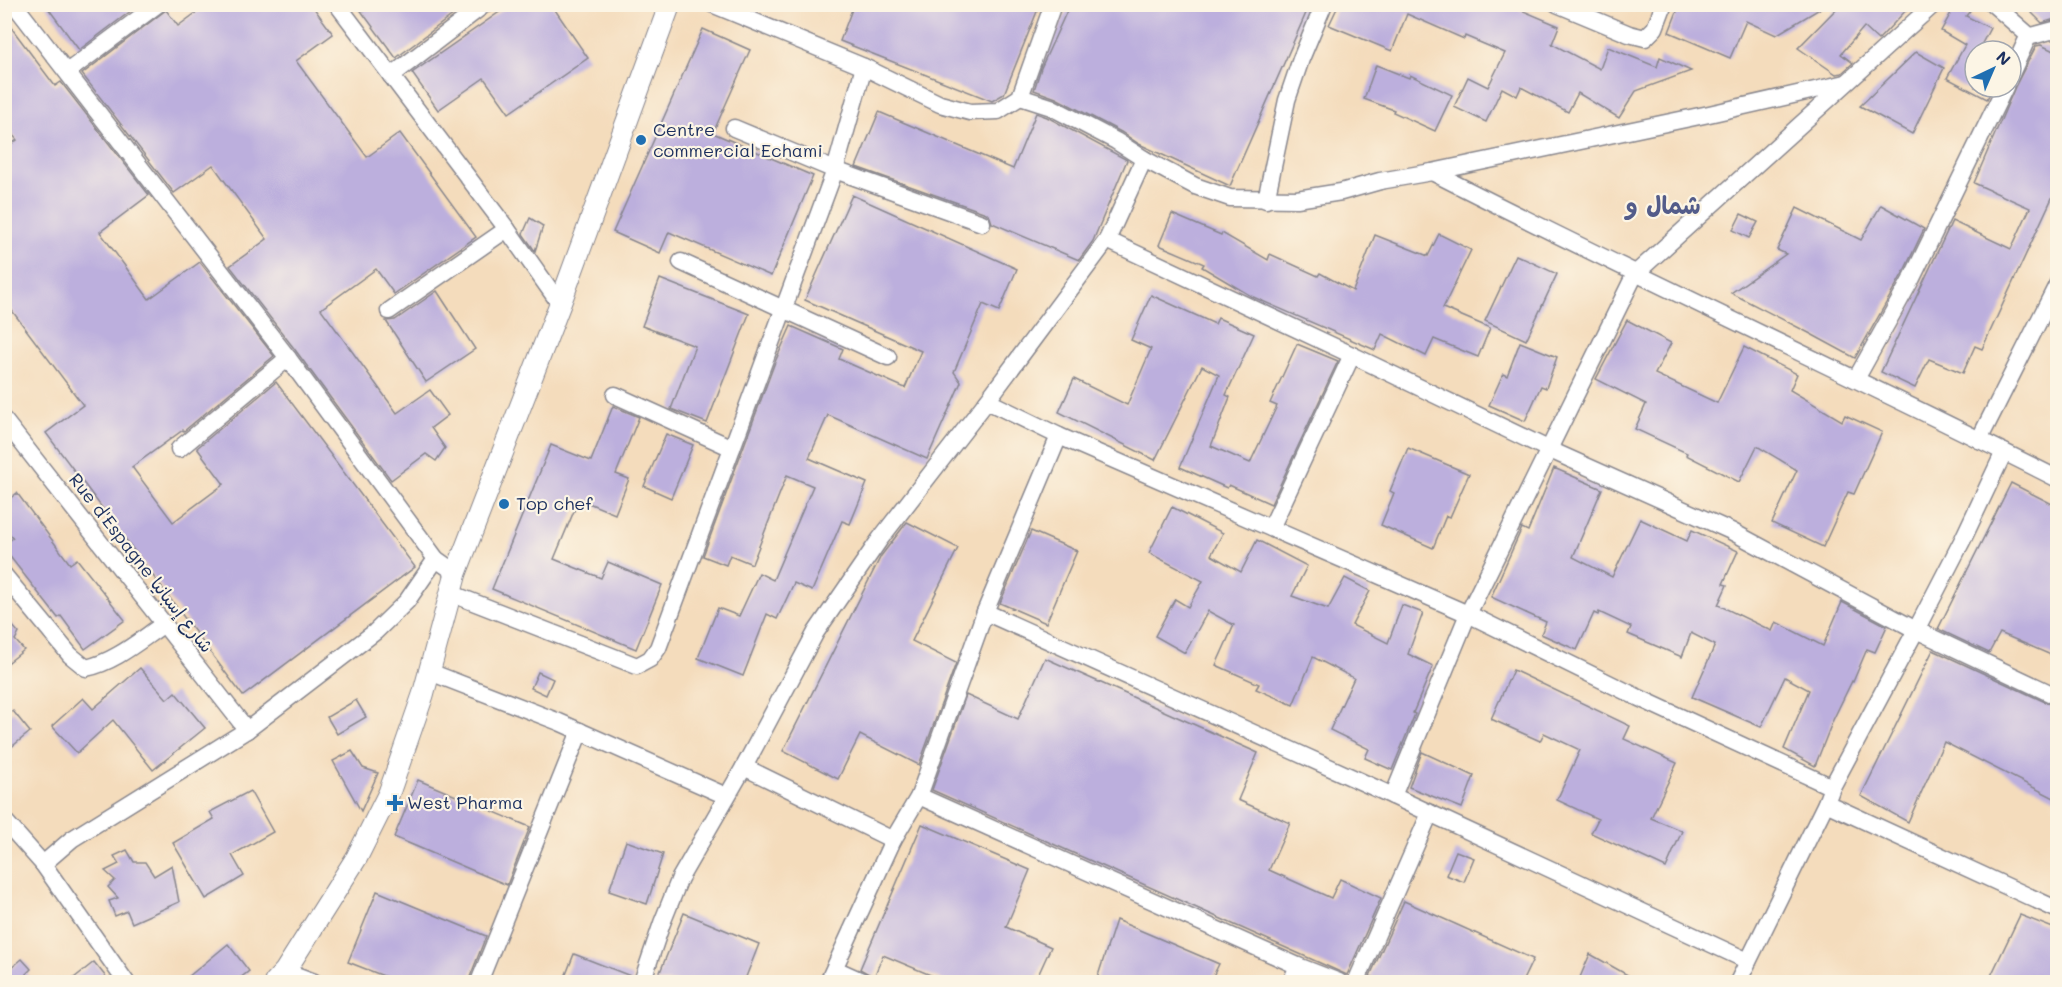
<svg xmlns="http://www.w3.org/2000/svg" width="2062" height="987" font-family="Mali,'Playpen Sans Arabic',sans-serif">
	<rect width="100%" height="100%" fill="#fcf5e5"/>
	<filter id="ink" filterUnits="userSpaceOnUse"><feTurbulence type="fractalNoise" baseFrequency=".0167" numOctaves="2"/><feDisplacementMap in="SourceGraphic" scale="12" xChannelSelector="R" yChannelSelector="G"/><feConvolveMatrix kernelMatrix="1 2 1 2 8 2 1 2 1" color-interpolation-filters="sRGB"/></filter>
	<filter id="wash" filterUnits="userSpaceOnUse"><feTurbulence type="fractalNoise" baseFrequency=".008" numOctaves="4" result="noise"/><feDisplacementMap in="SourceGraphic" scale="24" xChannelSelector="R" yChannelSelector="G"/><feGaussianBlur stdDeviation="1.35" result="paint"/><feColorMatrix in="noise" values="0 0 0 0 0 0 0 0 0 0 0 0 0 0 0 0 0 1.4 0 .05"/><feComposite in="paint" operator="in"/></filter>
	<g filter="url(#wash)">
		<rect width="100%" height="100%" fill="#f4dcbc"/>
		<g id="blocks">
			<g fill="#bcafdd">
				<polygon points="45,4 140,4 79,50"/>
				<polygon points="208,4 311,4 333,34 296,61 367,157 400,133 476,237 394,294 376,269 321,309 397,413 430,390 448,415 431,428 445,448 436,461 426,454 391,480 293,347 230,266 267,239 213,165 174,193 82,74 166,10 178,26"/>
				<polygon points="356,4 467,4 396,58"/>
				<polygon points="511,4 551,4 588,58 509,113 484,78 438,110 412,73"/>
				<polygon points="854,4 1040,4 1004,94 992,101 840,41"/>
				<polygon points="1070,4 1310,4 1230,186 1139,144 1121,132 1056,98 1034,90 1041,68"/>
				<polygon points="1339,4 1507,4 1559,26 1552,44 1600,69 1608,47 1657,67 1660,57 1691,71 1636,91 1619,118 1578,93 1568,112 1521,87 1517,96 1502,88 1486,122 1454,107 1468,77 1488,87 1505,53 1465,36 1464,39 1407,14 1392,51 1329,25"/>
				<polygon points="1680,4 1828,4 1776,35 1746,21 1730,58 1669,32"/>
				<polygon points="1841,4 1912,4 1878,40 1864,27 1841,54 1853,63 1842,73 1836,74 1798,48"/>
				<polygon points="1956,4 1975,4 1966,16 1990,28 1978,51 1975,51 1975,87 1993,87 1987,99 1947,78 1965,45 1941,31"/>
				<polygon points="2023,4 2058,4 2058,16 2055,19 2042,23"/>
				<polygon points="4,18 55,86 61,82 149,195 100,232 149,299 200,262 274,356 184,431 183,430 132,467 173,522 224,484 197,448 276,382 415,567 243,696 46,433 83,405 10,308 4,312 4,149 17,140 4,124"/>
				<polygon points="703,29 750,50 713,133 813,176 771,276 669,232 660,253 613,232"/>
				<polygon points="2041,45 2058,53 2058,185 1982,349 1975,346 1963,373 1929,359 1915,388 1881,372 1952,221 2011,249 2030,208 1974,183 2015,87 2036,46"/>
				<polygon points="1916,52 1944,68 1912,134 1860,106"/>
				<polygon points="1376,65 1409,78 1410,75 1452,95 1435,131 1393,112 1394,110 1364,99"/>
				<polygon points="879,112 1013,169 1036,113 1047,117 1127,160 1093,241 1079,260 992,223 990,217 986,213 856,167"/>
				<polygon points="852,195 1017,269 999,311 983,304 954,372 961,382 927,459 828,415 809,458 867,483 850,524 842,521 812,591 794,583 777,619 767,614 743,676 698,658 718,608 739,616 759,573 773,580 813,486 787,475 752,564 730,555 726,565 703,556 775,362 791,326 843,349 839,359 905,388 921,351 805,300"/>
				<polygon points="1881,205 1924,229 1903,273 1855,358 1809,333 1731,293 1786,254 1777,250 1797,208 1861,240"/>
				<polygon points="1172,214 1221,235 1222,233 1268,260 1270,254 1318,276 1320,273 1353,291 1375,235 1428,256 1439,234 1471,250 1443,308 1490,328 1478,357 1434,339 1426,356 1382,334 1375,350 1251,296 1202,267 1204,264 1159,245"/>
				<polygon points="1741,214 1758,222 1749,238 1733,230"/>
				<polygon points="530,218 543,226 535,251 523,234"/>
				<polygon points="1516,255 1557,274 1526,340 1485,321"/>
				<polygon points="660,279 749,314 707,423 671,409 695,346 642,326"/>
				<polygon points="437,291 475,349 426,382 386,321 395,320"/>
				<polygon points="1151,295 1215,324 1218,318 1254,334 1226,395 1230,397 1211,446 1250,463 1277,406 1270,403 1297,344 1338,361 1271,504 1229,485 1227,488 1180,467 1219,375 1202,366 1155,460 1059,412 1074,379 1127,405 1151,349 1131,340"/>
				<polygon points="1627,320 1671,343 1655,374 1717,403 1744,347 1797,374 1790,390 1842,421 1845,415 1882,432 1854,494 1848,492 1823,547 1772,523 1797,470 1757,446 1739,482 1686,455 1687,453 1635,429 1646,404 1596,379"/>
				<polygon points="1520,342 1557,357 1546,388 1541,386 1525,421 1489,405 1503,374 1507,376"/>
				<polygon points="613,406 639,417 616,474 629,479 615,514 579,499 554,559 601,578 608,562 662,585 636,649 492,589 551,445 591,461"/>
				<polygon points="666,434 693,445 671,498 644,486"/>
				<polygon points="1408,448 1469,474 1450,517 1446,516 1433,548 1381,525 1394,493 1390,491"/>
				<polygon points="1554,468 1602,489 1573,557 1612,577 1640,519 1687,541 1692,530 1738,551 1723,584 1727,585 1718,605 1772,631 1776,622 1823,646 1842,602 1887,626 1875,652 1867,649 1853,682 1852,681 1833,720 1815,766 1784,749 1809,690 1785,677 1761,727 1692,697 1715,645 1691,633 1682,657 1628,634 1631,627 1599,612 1598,615 1594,613 1577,650 1541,634 1546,622 1491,597 1522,528 1528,531"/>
				<polygon points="2011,483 2058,507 2058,658 2000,633 1989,653 1938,629"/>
				<polygon points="17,493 70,564 77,559 125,620 85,649 61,616 58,618 4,549 4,545 13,538 4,527 4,503"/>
				<polygon points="1172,507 1223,533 1211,555 1241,572 1257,540 1307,566 1292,596 1328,609 1345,578 1370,591 1352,625 1388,643 1402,605 1423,613 1408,654 1433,666 1413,713 1415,714 1392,770 1365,758 1369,749 1330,730 1354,678 1313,657 1293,705 1256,689 1259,684 1216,665 1234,625 1208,611 1185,653 1155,636 1175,599 1188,607 1203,581 1149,553"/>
				<polygon points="907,522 958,548 912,641 956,663 919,765 860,735 838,779 783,751 881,556"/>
				<polygon points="1031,531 1077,551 1046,623 1000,603"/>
				<polygon points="4,616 19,633 15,640 24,650 4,666"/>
				<polygon points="1933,650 2058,708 2058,800 1944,742 1908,822 1861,796"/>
				<polygon points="1045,658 1258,753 1238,800 1290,823 1269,870 1331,898 1340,879 1381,898 1347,975 932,790 966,695 1018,719"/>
				<polygon points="140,668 167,699 175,692 205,728 153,770 113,720 77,753 52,726 83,698 93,709"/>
				<polygon points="1513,670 1630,726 1624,739 1677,763 1651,818 1682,831 1666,868 1591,833 1598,819 1557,800 1580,750 1544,733 1540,741 1491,719"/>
				<polygon points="538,672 553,679 546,695 531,688"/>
				<polygon points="356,700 366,717 337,734 327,717"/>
				<polygon points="13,711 30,732 4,753 4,718"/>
				<polygon points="352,751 363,768 378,773 361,811 333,761"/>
				<polygon points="1422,752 1474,776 1462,808 1409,787"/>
				<polygon points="418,780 530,827 507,885 394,837"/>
				<polygon points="250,791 273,832 232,855 244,876 206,899 173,843 214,819 210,812"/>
				<polygon points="922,824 1030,870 1006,927 1051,947 1035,982 947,982 883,955 874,977 860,969"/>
				<polygon points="626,841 663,854 647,904 609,891"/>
				<polygon points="127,850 134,862 145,862 154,876 172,865 179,902 132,923 127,911 115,916 109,901 118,898 108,887 115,880 105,871 119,864 114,856"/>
				<polygon points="1456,851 1474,858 1464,882 1446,875"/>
				<polygon points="377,891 486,936 468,982 399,982 348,962"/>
				<polygon points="1404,901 1533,959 1522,982 1383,982 1370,976"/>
				<polygon points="684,913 759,944 744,982 656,982"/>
				<polygon points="2020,915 2058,930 2058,982 1988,982"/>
				<polygon points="1116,920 1219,964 1210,982 1096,982"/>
				<polygon points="228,944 249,971 235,982 182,982"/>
				<polygon points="574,954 633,977 632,982 563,982"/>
				<polygon points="1590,954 1640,982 1578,982"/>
				<polygon points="22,959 31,969 26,974 34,982 4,982 4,974"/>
				<polygon points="94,962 110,982 69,982"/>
			</g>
		</g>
	</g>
	<g filter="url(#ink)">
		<use href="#blocks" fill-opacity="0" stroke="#88868d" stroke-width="1.5"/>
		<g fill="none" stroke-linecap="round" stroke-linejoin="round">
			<g stroke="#88868d" stroke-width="19">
				<g id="minor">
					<polyline points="14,4 288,358 436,559 456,573"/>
					<polyline points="337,4 507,229 560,304"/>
					<polyline points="712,4 864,67 940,104 970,112 998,111 1020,97 1053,4"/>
					<polyline points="1557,4 1629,34 1645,38 1655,28 1664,4"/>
					<polyline points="1993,4 2026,33 2028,37 2011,74"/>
					<polyline points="2028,37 2058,29"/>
					<polyline points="67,72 158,4"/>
					<polyline points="391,76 485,4"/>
					<polyline points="1020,97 1051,107 1116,141 1144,159 1195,186 1230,198 1297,199 1341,192 1380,181 1432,172 1709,114 1846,83"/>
					<polyline points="734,128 835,170 982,223"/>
					<path d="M1432 172C1639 278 1850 374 2058 479"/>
					<polyline points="1266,200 1287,100 1301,59 1324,4"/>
					<polyline points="1107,240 1352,355 1548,449 1731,531 1916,630 1832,787 1826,803 1738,982"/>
					<polyline points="681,262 888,357"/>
					<polyline points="389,311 507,229"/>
					<polyline points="1856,379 1912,278 2005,87"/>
					<polyline points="615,395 732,448"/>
					<polyline points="987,401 1059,436 1468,614 1637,697 1832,787"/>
					<polyline points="4,420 247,730"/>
					<polyline points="1979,440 2058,283"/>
					<polyline points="179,449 288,358"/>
					<polyline points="2004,452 1963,539 1916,630 2058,697"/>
					<polyline points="1271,528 1352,355"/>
					<path d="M4 575 70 655 86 668C115 662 140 640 164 624"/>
					<polyline points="450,593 637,666 650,659 658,648 835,170 864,67"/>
					<polyline points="985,612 1393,796 1748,961"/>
					<polyline points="430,672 559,722 726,796"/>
					<polyline points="744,767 893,840"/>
					<polyline points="919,796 1298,966 1339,982"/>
					<polyline points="1393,796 1468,614 1635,274 1934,4"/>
					<polyline points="1826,803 2058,910"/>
					<polyline points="4,820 43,864"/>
					<polyline points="835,969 864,982"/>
					<polyline points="285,971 314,982"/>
					<polyline points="126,982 43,864 72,839 247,730 375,632 407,601 436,559"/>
					<polyline points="479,982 580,731"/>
					<polyline points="642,982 662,923 680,878 744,767 816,632 880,539 987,401 1107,240 1144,159"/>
					<polyline points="828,982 893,840 919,796 985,612 1059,436"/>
					<polyline points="1291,982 1298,966"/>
					<polyline points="1356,982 1430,813"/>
				</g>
			</g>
			<g stroke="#88868d" stroke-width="23">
				<polyline id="tertiary" points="275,982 285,971 357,857 389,793 423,695 456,573 560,304 670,4"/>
			</g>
			<use href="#minor" stroke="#fff" stroke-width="16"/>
			<use href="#tertiary" stroke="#fff" stroke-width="21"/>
		</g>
	</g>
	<g fill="#1f6fb2" stroke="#fcf5e5" stroke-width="2">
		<circle cx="641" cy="140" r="6"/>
		<circle cx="504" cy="504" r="6"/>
		<path d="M392 794h6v6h6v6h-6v6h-6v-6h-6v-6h6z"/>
	</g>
	<g text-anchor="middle" stroke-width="4.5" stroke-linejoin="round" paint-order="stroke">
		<g font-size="18" fill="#1b2f5e" stroke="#fcf5e5" text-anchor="start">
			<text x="653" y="136">Centre<tspan x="653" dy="21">commercial Echami</tspan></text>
			<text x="516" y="510">Top chef</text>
			<text x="407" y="809">West Pharma</text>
		</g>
		<g font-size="18" fill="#1b2f5e" stroke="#fcf5e5">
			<text transform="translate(141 563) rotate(52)" y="6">Rue d'Espagne شارع إسبانيا</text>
		</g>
		<g font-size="24" font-weight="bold" fill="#535c8a" stroke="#fcf5e5">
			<text x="1663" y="214">شمال و</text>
		</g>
	</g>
	<rect width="2062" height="987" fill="none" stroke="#fcf5e5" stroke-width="24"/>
	<g transform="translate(1993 69) rotate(44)"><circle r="28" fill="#fcf5e5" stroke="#a2a6af" stroke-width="1.5"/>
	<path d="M0-4.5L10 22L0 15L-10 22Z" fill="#1f6fb2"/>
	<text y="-9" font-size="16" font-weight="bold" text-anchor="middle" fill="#1b2f5e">N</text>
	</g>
</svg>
